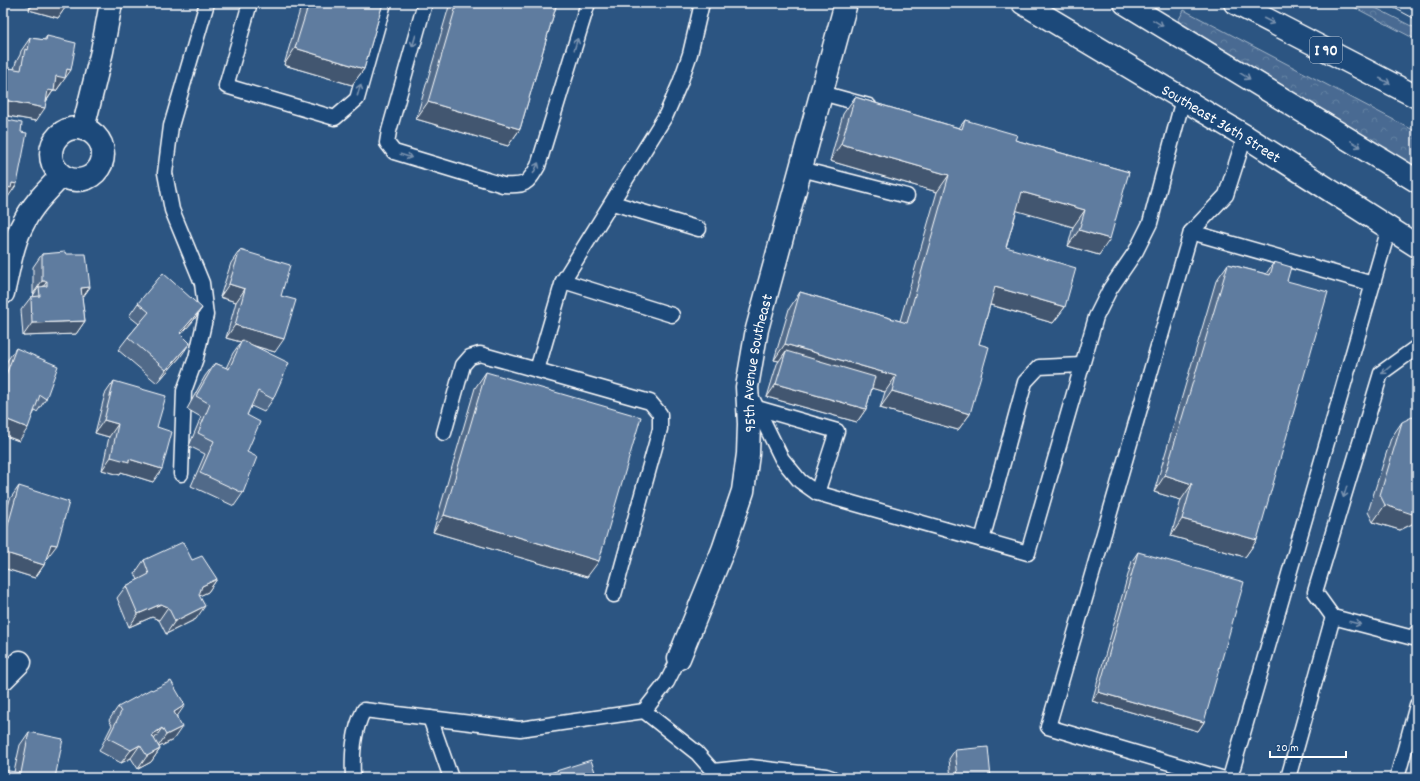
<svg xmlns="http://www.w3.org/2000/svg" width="1420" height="781" font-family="Dekko,sans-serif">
	<defs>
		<pattern id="forest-crowns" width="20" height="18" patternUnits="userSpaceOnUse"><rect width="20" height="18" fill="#486b92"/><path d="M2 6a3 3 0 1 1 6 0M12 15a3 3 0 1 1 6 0" fill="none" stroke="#6381a2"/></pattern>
	</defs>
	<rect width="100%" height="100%" fill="#2c5582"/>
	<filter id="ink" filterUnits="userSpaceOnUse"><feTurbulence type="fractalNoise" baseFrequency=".025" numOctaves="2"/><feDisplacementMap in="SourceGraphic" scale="8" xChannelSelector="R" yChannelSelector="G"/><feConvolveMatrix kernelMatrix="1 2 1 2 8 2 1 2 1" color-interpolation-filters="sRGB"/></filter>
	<g filter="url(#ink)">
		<g fill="url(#forest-crowns)" stroke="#a4b5c8">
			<polygon points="1346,3 1366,3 1417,29 1417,40"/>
			<polygon points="1184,10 1417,132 1417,168 1186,26 1178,21"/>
		</g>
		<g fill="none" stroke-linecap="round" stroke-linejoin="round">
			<g stroke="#fff" stroke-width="17">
				<g id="lane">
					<polyline points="250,3 226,86 335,118 357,99 384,3"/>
					<path d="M425 3 389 131 387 143 394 152 503 185C525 186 527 185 538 166L588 3"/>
					<polyline points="822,93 869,106"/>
					<polyline points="801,169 907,196"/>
					<polyline points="613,203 699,229"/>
					<polyline points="1191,232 1226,195 1245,136"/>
					<polyline points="563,281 672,315"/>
					<polyline points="1417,347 1381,373 1315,592 1333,617 1413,638 1417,632"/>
					<polyline points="537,370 650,402 660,414 660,429 614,595"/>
					<polyline points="751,396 782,459 800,481 817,493 1028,553 1096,317 1110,289 1136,251 1150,223 1183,99"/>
					<polyline points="757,408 837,431 817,493"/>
					<polyline points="444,433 463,365 470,357 480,354 537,370 563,281 666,115 680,83 690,54 702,3"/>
					<polyline points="181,474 184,391 196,358 206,315 202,283 172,210 165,173 171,126 207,3"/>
					<polyline points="982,540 1025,382 1039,367 1082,365"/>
					<polyline points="644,711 667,682 679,658"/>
					<polyline points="430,718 451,778"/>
					<polyline points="713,771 751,767 826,776 832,778"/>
					<path d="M353 778C352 754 353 731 364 710L520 729 644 711 697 753 719 778"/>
					<polyline points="1221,778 1048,727 1191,232 1373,284"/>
					<polyline points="1230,778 1389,228"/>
					<polyline points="1288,778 1333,617"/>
					<polyline points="1397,778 1417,705"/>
				</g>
			</g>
			<g stroke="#fff" stroke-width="25">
				<g id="street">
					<circle cx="77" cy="154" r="26"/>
					<polyline points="83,129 102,51 111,3"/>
					<path d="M3 293C9 269 12 243 24 222 33 204 48 190 61 176"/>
					<path id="s1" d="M679 658 723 550 743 491 748 454 749 424 747 387 757 329 846 3"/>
					<polyline points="3,679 20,662"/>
				</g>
			</g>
			<g stroke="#fff" stroke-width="25">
				<g id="secondary">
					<path id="s2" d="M1023 3 1245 136 1417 246"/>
				</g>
			</g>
			<g stroke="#fff" stroke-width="25">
				<g id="highway">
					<polyline points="1125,3 1417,181"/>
					<polyline points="1235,3 1417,97"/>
				</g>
			</g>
			<use href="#lane" stroke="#1f4a7a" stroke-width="14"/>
			<use href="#street" stroke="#1f4a7a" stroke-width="22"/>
			<use href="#secondary" stroke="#1f4a7a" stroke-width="22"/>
			<use href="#highway" stroke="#1f4a7a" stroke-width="22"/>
			<polyline stroke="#fff" stroke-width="1" points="1385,3 1417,20"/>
		</g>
		<g fill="#516b89" stroke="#fff">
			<polygon points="21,3 68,3 58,18 29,10 30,6"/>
			<polygon points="302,3 383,3 364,69 352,85 284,65"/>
			<polygon points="450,3 557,3 520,129 508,146 416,119"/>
			<polygon points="47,36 62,83 56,91 53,91 46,102 36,121 3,115 3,77 9,68 14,69 16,62 20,55 21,51 30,38 44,40"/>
			<polygon points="855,97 959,128 965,120 1015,140 1129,172 1099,255 1068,246 1073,227 1017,210 1006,247 1065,307 1053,323 990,305 979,344 970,414 958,430 880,408 885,392 872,388 866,409 857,422 767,397 777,364 779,361 774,360 789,309 800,292 900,321 937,192 830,161 843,114"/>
			<polygon points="240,250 281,296 275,352 255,346 273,399 264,412 251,406 247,415 247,452 243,493 234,506 191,486 205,454 189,446 201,417 187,409 205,376 215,363 226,368 233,353 241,342 226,338 236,302 220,297 231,263"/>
			<polygon points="42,254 66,254 90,287 82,298 85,321 76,334 23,336 21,310 31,297 33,297 34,294 33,294 33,267"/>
			<polygon points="1274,262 1287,281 1257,540 1245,557 1171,536 1181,500 1154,492 1216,281 1228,264 1266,274"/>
			<polygon points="138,303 202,308 193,321 181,334 181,356 157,383 118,350 128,337 139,324 129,316"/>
			<polygon points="16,348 46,399 37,412 35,411 19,441 3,435 3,372 7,361"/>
			<polygon points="486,372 587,577 433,532 475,388"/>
			<polygon points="114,381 157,427 153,482 121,472 120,475 102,470 109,437 95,433 105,394"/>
			<polygon points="1402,422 1412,524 1400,530 1373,522 1368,512 1391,438"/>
			<polygon points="19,486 47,558 46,558 44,565 35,578 3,568 3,525 10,499"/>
			<polygon points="1138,552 1204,722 1198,731 1092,701 1132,561"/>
			<polygon points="144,560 192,560 217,579 208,592 199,596 196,619 166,634 159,620 152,617 129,627 117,598 126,586 138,580 135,573"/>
			<polygon points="118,707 177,717 173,740 159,747 160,749 151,762 138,769 131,758 121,763 99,751 112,725 109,720"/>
			<polygon points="29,732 55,778 3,778 14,772 20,745"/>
			<polygon points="955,750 991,778 951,778 949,759"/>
		</g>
		<g fill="#42576f" stroke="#fff">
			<polygon points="21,3 32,3 30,6"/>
			<polygon points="34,3 61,3 67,5 58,18 29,10"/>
			<polygon points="295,48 364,69 352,85 284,65"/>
			<polygon points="67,69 71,70 56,91 53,91 44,104 39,103 56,76"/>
			<polygon points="4,100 45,108 36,121 3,115 3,102"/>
			<polygon points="428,102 520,129 508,146 416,119"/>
			<polygon points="841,144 949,175 937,192 830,161"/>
			<polygon points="12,183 17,184 8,197 5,196 3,199 3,186"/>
			<polygon points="1022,192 1085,210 1073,227 1011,209"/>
			<polygon points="1079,230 1110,239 1099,255 1068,246"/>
			<polygon points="42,281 47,281 40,292 39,287 34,294 33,294"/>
			<polygon points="229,284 245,289 236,302 220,297"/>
			<polygon points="90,287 81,300 81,288"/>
			<polygon points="995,287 1065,307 1053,323 984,303"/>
			<polygon points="202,308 193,321 171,346 180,333"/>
			<polygon points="85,321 76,334 23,336 32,323"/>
			<polygon points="235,325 284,339 275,352 241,342 242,340 241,342 226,338"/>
			<polygon points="190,343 181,356 157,383 166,370"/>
			<polygon points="785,344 896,376 885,392 783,363 786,351 779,361 774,360"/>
			<polygon points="776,384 866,409 857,422 767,397"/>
			<polygon points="892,391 970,414 958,430 880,408"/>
			<polygon points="3,418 28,428 19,441 3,435"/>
			<polygon points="104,420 118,424 109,437 95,433"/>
			<polygon points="111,457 129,459 162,469 153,482 121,472 120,475 102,470"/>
			<polygon points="1165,475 1192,484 1181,500 1154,492"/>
			<polygon points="1385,505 1417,511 1417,518 1412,524 1400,530 1373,522"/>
			<polygon points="444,515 599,561 587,577 433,532"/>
			<polygon points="1182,519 1257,540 1245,557 1171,536"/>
			<polygon points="51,544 57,545 47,558 42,557"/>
			<polygon points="3,552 44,565 35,578 3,568"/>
			<polygon points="217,579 208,592 193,599 202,586"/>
			<polygon points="161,604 168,607 159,620 152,617 129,627 138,614"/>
			<polygon points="205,606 196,619 166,634 175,621"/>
			<polygon points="1098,692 1204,722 1198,731 1092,701"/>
			<polygon points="185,705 176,718 174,712"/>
			<polygon points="182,727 173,740 157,748 166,735"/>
			<polygon points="162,728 153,741 152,735"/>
			<polygon points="140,745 131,758 121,763 131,750"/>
			<polygon points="160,749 151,762 138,769 147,756"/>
		</g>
		<g fill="#5e7c9f" stroke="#fff">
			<polygon points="61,3 68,3 67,5"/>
			<polygon points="309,3 383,3 364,69 295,48"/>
			<polygon points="457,3 557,3 520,129 428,102"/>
			<polygon points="47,36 76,43 71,70 67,69 65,78 56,76 54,91 48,90 45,108 4,100 9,68 21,70 25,49 28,50 30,38 46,40"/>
			<polygon points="855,97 962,129 965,120 1017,135 1015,140 1129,172 1110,239 1079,230 1085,210 1022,192 1006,247 1076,268 1065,307 995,287 979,344 989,347 970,414 892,391 896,376 785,344 800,292 907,323 949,175 841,144"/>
			<polygon points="3,119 22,123 21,132 27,133 17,184 12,183 11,188 3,186"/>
			<polygon points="240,250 290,265 281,296 296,300 284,339 235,325 245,289 229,284"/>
			<polygon points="65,252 66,254 86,254 90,287 81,288 85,321 32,323 31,297 40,296 39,287 47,286 47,281 42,281 42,254"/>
			<polygon points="1274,262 1291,267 1287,281 1328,292 1257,540 1182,519 1192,484 1165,475 1228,264 1270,275"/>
			<polygon points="163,273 202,308 180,333 190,343 166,370 128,337 149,312 138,303"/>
			<polygon points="242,340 289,363 273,399 258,391 247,415 260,422 247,452 257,457 243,493 200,473 214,441 198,433 210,404 196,396 215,363 229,369"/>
			<polygon points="16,348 58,366 46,399 40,395 28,428 3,418 3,379 4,380"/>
			<polygon points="786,351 875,377 866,409 776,384"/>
			<polygon points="486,372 641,417 599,561 444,515"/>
			<polygon points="114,381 166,396 157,427 172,432 162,469 129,459 129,462 111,457 118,424 104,420"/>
			<polygon points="1412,417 1417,419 1417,511 1412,514 1385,505 1380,495 1402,422"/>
			<polygon points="19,486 69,502 57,545 51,544 44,565 3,552 3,543"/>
			<polygon points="183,542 192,560 202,556 217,579 202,586 199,595 205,606 175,621 168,607 161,604 138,614 126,586 149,574 144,560"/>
			<polygon points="1138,552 1244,582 1204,722 1098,692"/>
			<polygon points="171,681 185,705 174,712 182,727 166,735 162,728 152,735 160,749 147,756 140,745 131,750 108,738 121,712 118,707 151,689 152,690"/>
			<polygon points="29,732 63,739 55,778 3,778 3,770 21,773"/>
			<polygon points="988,747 991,778 958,778 955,750"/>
			<polygon points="591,760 597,778 534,778"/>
		</g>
		<defs><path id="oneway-shaft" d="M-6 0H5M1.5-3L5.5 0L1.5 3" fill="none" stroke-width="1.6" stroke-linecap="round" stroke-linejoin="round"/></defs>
		<g stroke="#7992af">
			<use href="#oneway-shaft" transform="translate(1269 21) rotate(27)"/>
			<use href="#oneway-shaft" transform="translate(1158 23) rotate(31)"/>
			<use href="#oneway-shaft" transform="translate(414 41) rotate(106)"/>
			<use href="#oneway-shaft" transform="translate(576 44) rotate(-73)"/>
			<use href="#oneway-shaft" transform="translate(1245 76) rotate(31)"/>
			<use href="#oneway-shaft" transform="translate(1385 81) rotate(27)"/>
			<use href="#oneway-shaft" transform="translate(359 90) rotate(-74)"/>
			<use href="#oneway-shaft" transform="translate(1356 144) rotate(31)"/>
			<use href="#oneway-shaft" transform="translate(406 156) rotate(17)"/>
			<use href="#oneway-shaft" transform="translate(536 168) rotate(-65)"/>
			<use href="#oneway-shaft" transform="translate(1386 370) rotate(140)"/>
			<use href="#oneway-shaft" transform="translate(1345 492) rotate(107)"/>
			<use href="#oneway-shaft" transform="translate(1355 623) rotate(15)"/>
		</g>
	</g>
	<g text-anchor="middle" stroke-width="3" stroke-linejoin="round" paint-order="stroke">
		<rect fill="#1f4a7a" stroke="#bcc9d7" stroke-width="1" x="1310" y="37" width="32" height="26" rx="3"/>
		<g font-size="15" font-weight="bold" fill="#fff">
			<text x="1326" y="55">I 90</text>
		</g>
		<g font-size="16" fill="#fff" stroke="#1f4a7a">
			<text dy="6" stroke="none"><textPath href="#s2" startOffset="232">Southeast 36th Street</textPath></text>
			<text dy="6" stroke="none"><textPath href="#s1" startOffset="308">95th Avenue Southeast</textPath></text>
		</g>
	</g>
	<rect width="1420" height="781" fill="none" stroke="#1f4a7a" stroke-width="16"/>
	<rect x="8" y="8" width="1404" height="765" fill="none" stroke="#fff" stroke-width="1.5" filter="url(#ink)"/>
	<path d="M1270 751v6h76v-6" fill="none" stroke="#ffffff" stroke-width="2"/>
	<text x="1276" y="751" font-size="12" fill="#ffffff" stroke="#1f4a7a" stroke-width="3" paint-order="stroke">20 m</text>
</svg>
